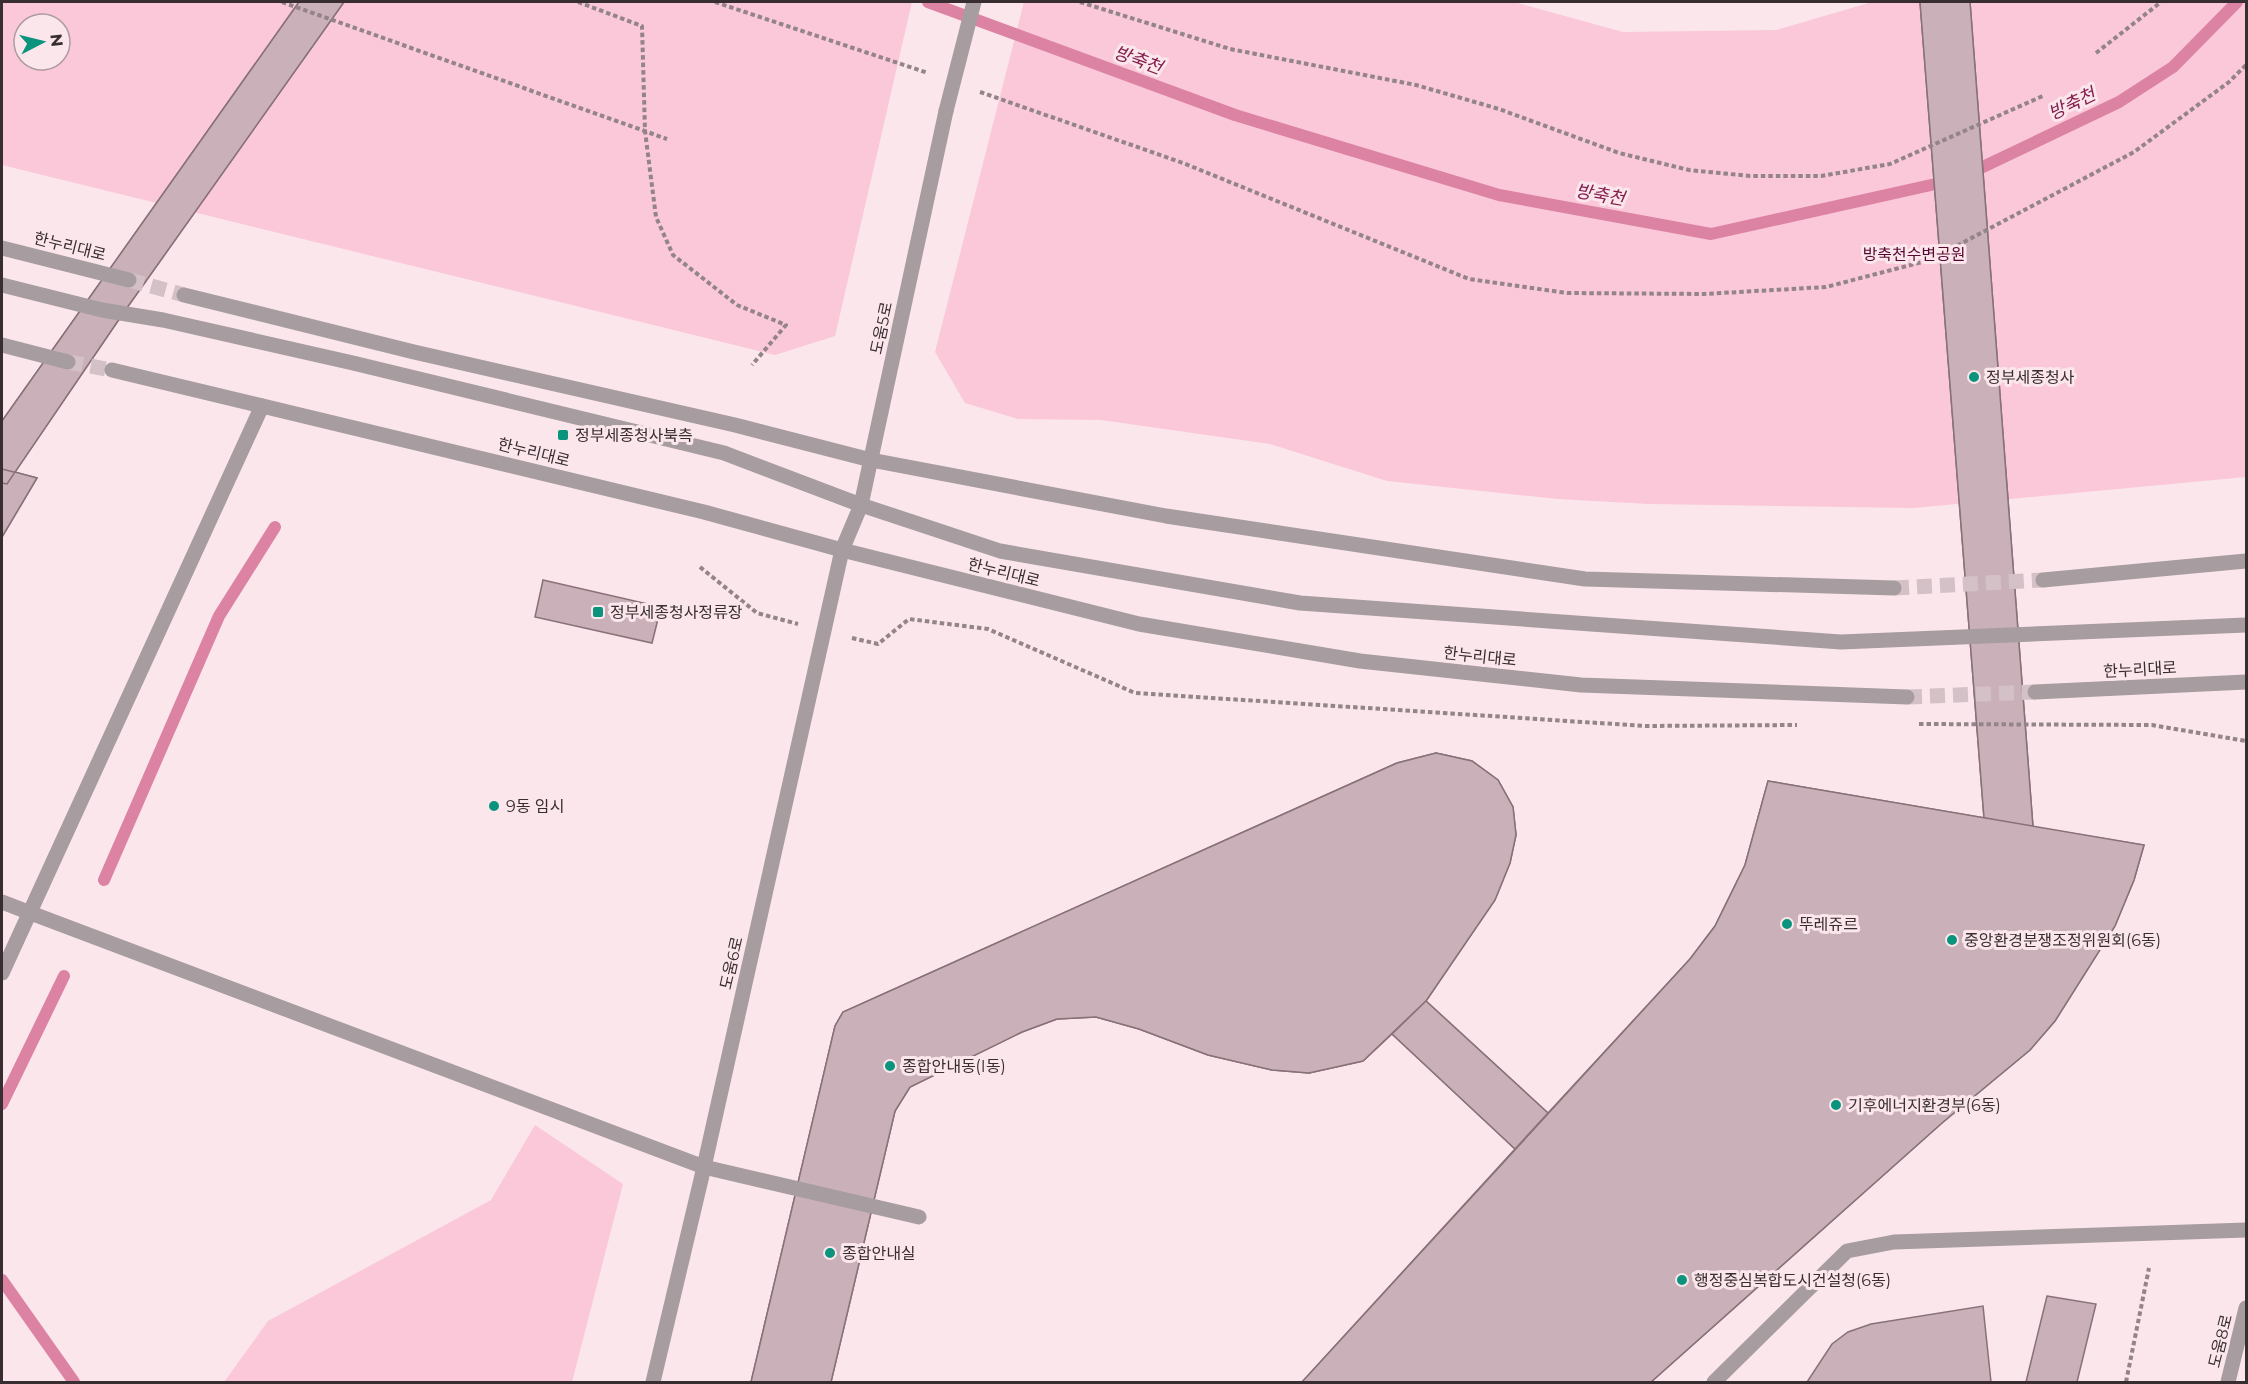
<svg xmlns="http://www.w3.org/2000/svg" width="2248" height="1384" font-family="Montserrat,'Noto Sans KR',sans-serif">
	<rect width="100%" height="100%" fill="#fbe6ec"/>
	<g fill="#fbc8d9" fill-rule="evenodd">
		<path d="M2 2H912L835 336 775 355 2 165ZM24 24H60V60H24Z"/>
		<polygon points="1024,2 1514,2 1623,32 1776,30 1872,2 2246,2 2246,477 1914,508 1648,504 1558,499 1387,481 1270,444 1101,420 1018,419 965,403 935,352"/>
		<polygon points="535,1125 623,1184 572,1382 224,1382 268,1321 491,1200"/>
	</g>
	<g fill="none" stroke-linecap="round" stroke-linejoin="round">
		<g stroke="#dc83a3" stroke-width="12">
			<polyline points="928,2 1235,115 1499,195 1711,234 1949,181"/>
			<polyline points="1968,174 2119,102 2173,67 2237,2"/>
			<polyline points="104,880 219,616 275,527"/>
			<polyline points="2,1104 64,976"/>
			<polyline points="2,1280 74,1382"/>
		</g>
	</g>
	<g fill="#cab0b8" stroke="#887178" stroke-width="1.5">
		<polygon points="299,2 344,2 124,312 15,472 2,469 2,421"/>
		<polygon points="299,2 344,2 124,312 7,484 2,483 2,421"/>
		<polygon points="1920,2 1970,2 2033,827 2144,845 2134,880 2115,926 2055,1021 2030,1050 1942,1123 1651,1382 1302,1382 1515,1149 1392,1034 1363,1061 1309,1073 1272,1070 1208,1055 1139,1029 1096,1017 1057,1019 1022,1032 910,1087 895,1111 831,1382 751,1382 835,1026 843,1012 1397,763 1436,753 1472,761 1498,780 1513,807 1516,835 1510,863 1495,900 1426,1001 1548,1113 1690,959 1715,926 1745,865 1768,781 1984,818"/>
		<polygon points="1920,2 1970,2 2033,827 1984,818"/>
		<polygon points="2,469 37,478 2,537"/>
		<polygon points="15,472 37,478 2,537 2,483 7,484"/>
		<polygon points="543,580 661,607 652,643 535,617"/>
		<polygon points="1436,753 1472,761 1498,780 1513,807 1516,835 1510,863 1495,900 1426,1001 1363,1061 1309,1073 1272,1070 1208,1055 1139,1029 1096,1017 1057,1019 1022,1032 910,1087 895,1111 831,1382 751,1382 835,1026 843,1012 1397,763"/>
		<polygon points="1768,781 2144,845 2134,880 2115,926 2055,1021 2030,1050 1942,1123 1651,1382 1302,1382 1690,959 1715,926 1745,865"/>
		<polygon points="1426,1001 1548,1113 1515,1149 1392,1034"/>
		<polygon points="2047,1296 2096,1304 2077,1382 2026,1382"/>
		<polygon points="1983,1306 1991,1382 1807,1382 1832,1344 1848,1332 1871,1324"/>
	</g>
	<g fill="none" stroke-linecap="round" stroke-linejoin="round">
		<g stroke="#d4c1c7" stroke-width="15" stroke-dasharray="15 8" stroke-linecap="butt">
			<polyline points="129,280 184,295"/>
			<polyline points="68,362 112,370"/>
			<polyline points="1894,588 2043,580"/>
			<polyline points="1907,697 2035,692"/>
		</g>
		<g stroke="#938489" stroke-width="4" stroke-dasharray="4.5 3" stroke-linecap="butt">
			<polyline points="282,2 667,139"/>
			<polyline points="578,2 642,26 645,131 656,217 673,255 737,305 786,325 752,365"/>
			<polyline points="715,2 928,73"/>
			<polyline points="1080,2 1230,49 1416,85 1499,109 1619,153 1689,170 1750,176 1821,176 1890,164 2045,95"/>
			<polyline points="2096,53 2161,2"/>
			<polyline points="980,92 1183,163 1469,279 1567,293 1704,294 1826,287 1930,260 2134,152 2229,82 2246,65"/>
			<polyline points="700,567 757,613 798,624"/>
			<polyline points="852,638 878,644 909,619 988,629 1135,693 1645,726 1797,725"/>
			<polyline points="1919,724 2152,725 2246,741"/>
			<polyline points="2126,1382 2149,1268"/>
		</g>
		<g stroke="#a79c9f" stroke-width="15">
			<polyline points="2,285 102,310 163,320 353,363 724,453 861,505 1000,551 1300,603 1841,642 2246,625"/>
			<polyline points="2,902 28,912"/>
			<polyline points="704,1167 919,1217"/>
			<polyline points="1714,1382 1847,1251 1894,1242 2246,1230"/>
		</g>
		<g stroke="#a79c9f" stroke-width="15">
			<polyline points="28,912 704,1167"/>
			<polyline points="2,973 262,406"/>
		</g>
		<g stroke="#a79c9f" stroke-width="15">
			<polyline points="2,248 129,280"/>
			<polyline points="184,295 414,352 735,425 871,460 1166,516 1585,579 1894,588"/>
			<polyline points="2,345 68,362"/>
			<polyline points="112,370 704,512 842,550 1139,624 1360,661 1581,685 1907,697"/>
			<polyline points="2043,580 2246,561"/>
			<polyline points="2035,692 2246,682"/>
			<polyline points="653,1382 704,1167 842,550 861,505 946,111"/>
			<polyline points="2228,1382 2246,1308"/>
		</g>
		<polyline stroke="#a79c9f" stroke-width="15" points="946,111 974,2"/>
	</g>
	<g fill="#0a937d" stroke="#fbe6ec" stroke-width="2">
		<circle cx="1974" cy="377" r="6"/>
		<rect x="557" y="429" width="12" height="12" rx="3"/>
		<rect x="592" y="606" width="12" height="12" rx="3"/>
		<circle cx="494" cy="806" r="6"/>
		<circle cx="1787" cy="924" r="6"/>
		<circle cx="1952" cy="940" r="6"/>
		<circle cx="890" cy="1066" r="6"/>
		<circle cx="1836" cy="1105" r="6"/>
		<circle cx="830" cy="1253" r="6"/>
		<circle cx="1682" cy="1280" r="6"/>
	</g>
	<g text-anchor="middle" stroke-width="6" stroke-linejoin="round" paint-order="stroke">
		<g font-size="16" fill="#382e31" stroke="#fbe6ec">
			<text transform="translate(70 246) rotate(14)" y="6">한누리대로</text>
			<text transform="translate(881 328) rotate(-78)" y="6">도움5로</text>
			<text transform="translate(534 452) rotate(14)" y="6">한누리대로</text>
			<text transform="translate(1004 572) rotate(14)" y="6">한누리대로</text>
			<text transform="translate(1480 656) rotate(6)" y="6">한누리대로</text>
			<text transform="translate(2140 669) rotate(-3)" y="6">한누리대로</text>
			<text transform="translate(731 963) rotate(-77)" y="6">도움6로</text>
			<text transform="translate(2220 1341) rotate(-76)" y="6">도움8로</text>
		</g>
		<g font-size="16" fill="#580730" stroke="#fbe6ec">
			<text x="1914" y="260">방축천수변공원</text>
		</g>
		<g font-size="16" fill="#382e31" stroke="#fbe6ec" text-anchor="start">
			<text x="1986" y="383">정부세종청사</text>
			<text x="575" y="441">정부세종청사북측</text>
			<text x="610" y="618">정부세종청사정류장</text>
			<text x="506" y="812">9동 임시</text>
			<text x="1799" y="930">뚜레쥬르</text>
			<text x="1964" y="946">중앙환경분쟁조정위원회(6동)</text>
			<text x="902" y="1072">종합안내동(I동)</text>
			<text x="1848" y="1111">기후에너지환경부(6동)</text>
			<text x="842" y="1259">종합안내실</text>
			<text x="1694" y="1286">행정중심복합도시건설청(6동)</text>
		</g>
		<g font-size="18" font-style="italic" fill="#851d4d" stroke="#fbe6ec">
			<text transform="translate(1138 60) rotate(20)" y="6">방축천</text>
			<text transform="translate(2072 104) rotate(-26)" y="6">방축천</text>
			<text transform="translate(1600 195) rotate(10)" y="6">방축천</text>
		</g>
	</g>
	<rect width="2248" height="1384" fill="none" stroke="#382e31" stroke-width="6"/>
	<g transform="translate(42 42) rotate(83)"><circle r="28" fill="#fbe6ec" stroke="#ad9ca1" stroke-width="1.5"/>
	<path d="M0-4.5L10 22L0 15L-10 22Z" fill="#0a937d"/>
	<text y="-9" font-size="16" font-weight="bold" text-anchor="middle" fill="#382e31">N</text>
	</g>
</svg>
